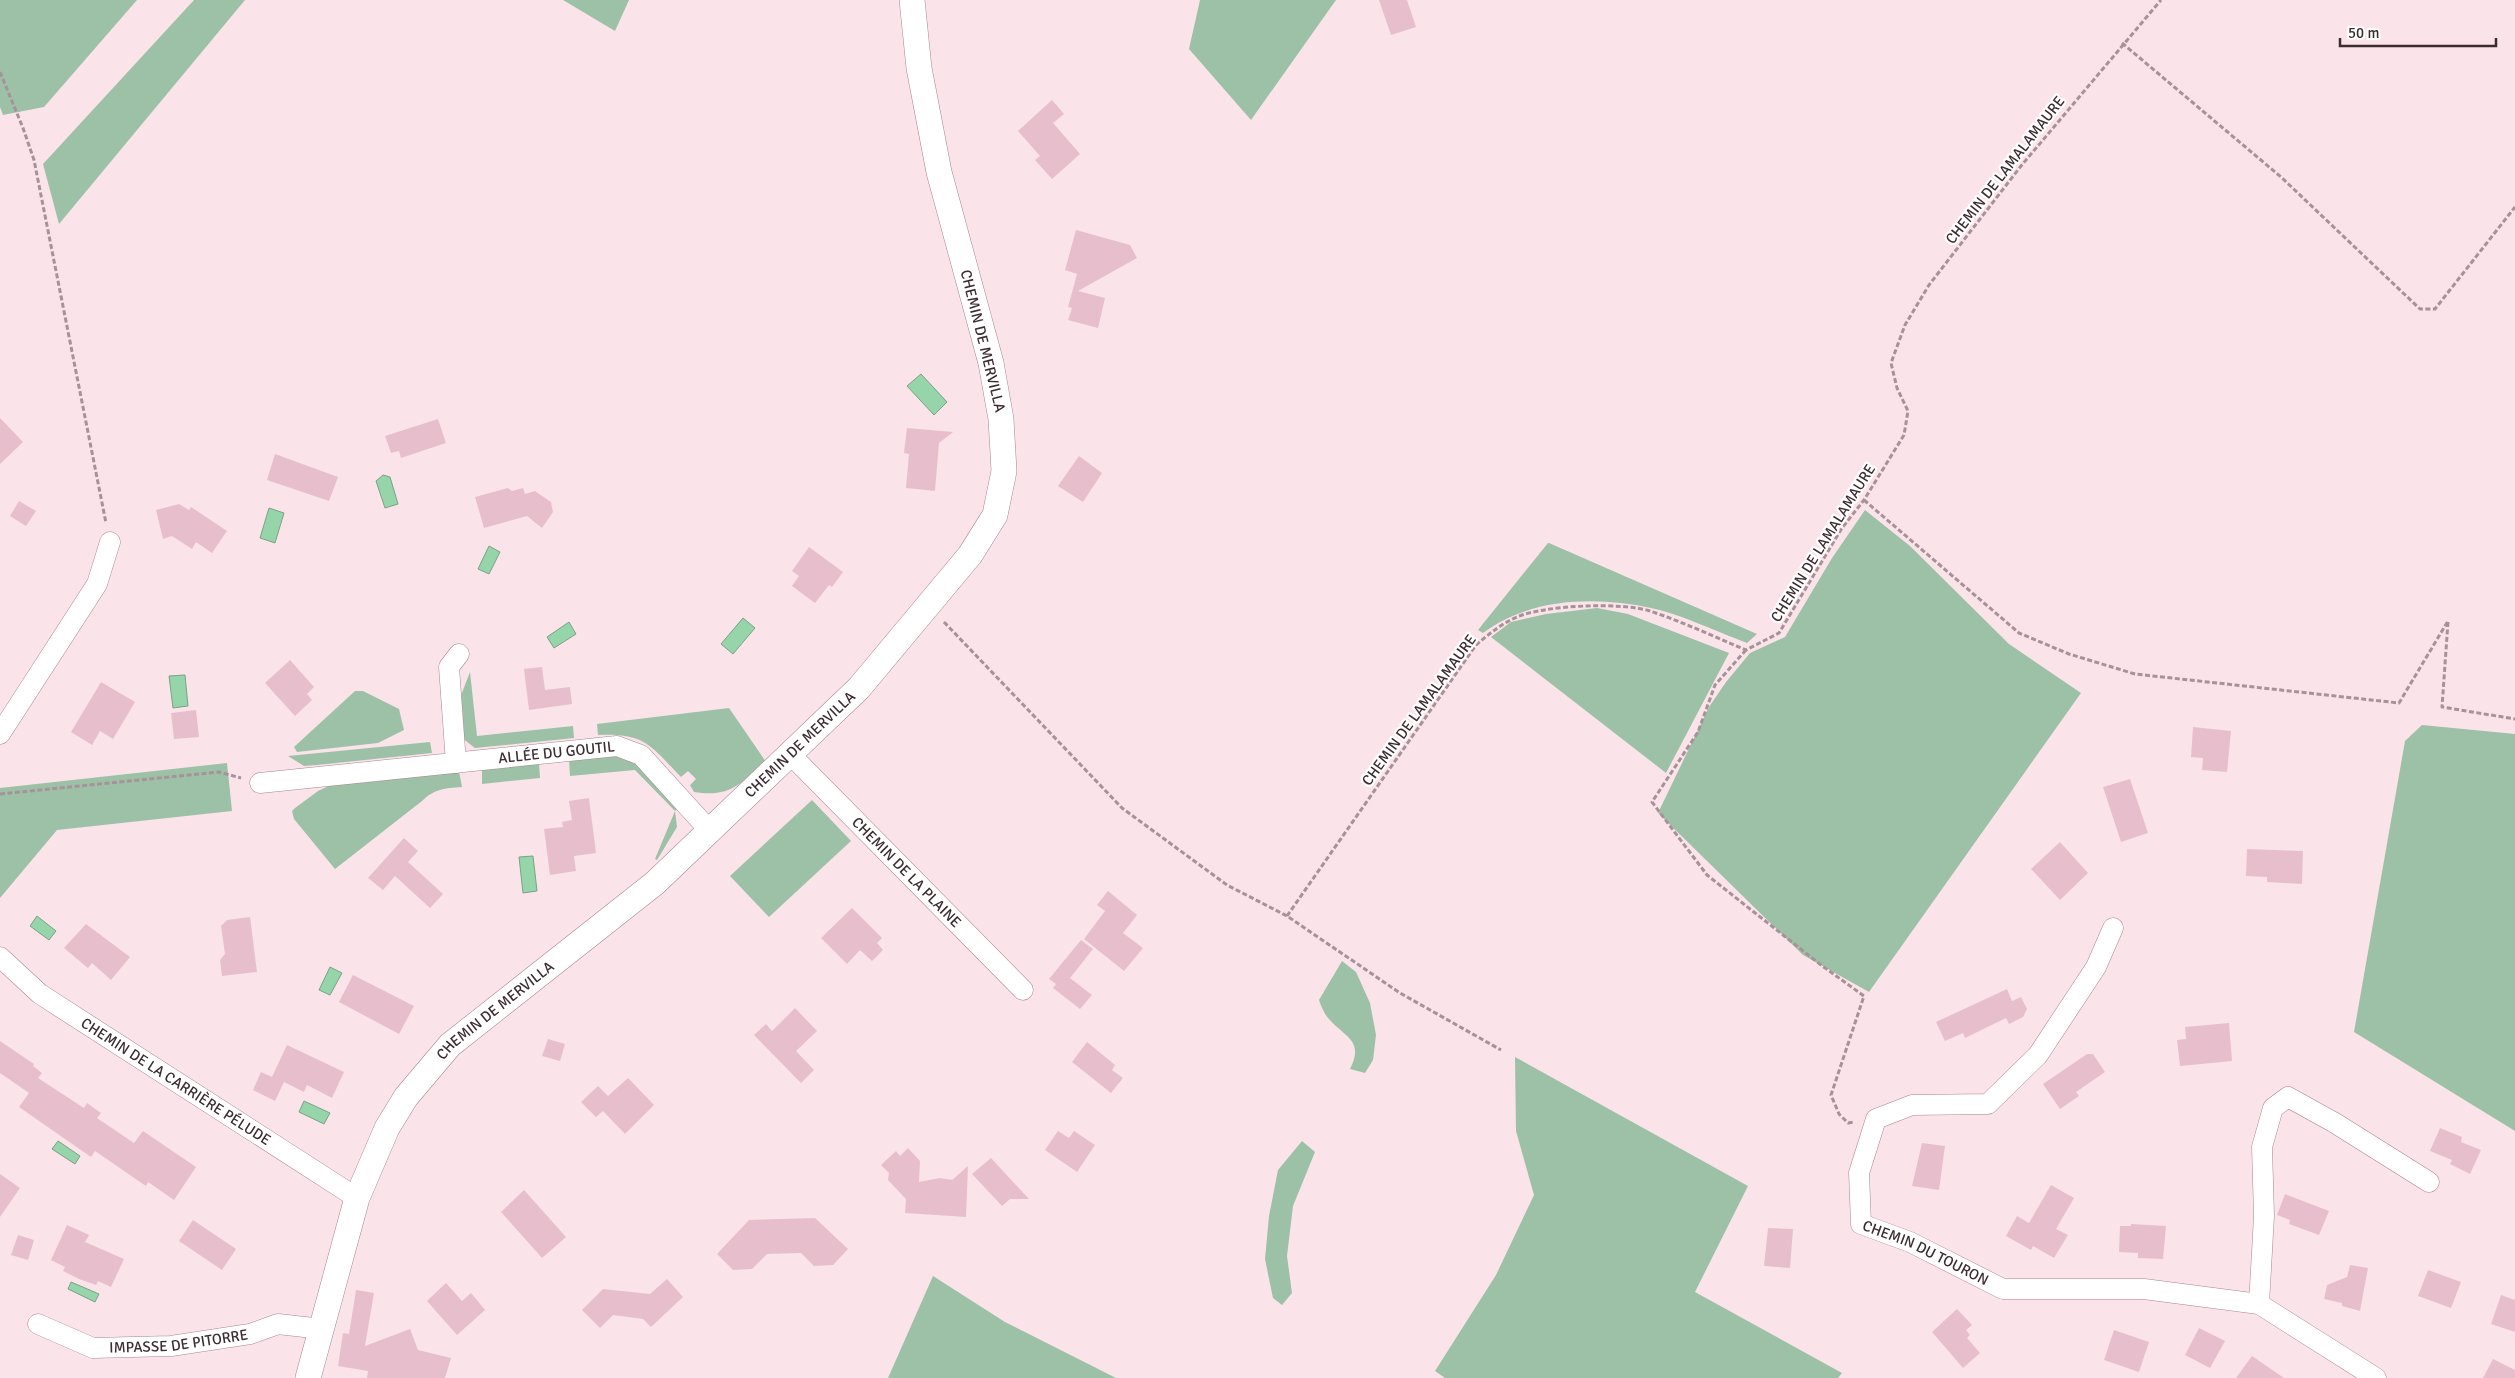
<svg xmlns="http://www.w3.org/2000/svg" width="2515" height="1378" font-family="Signika,sans-serif">
	<rect width="100%" height="100%" fill="#fbe3ea"/>
	<g fill="#9dc1a7">
		<polygon points="0,0 137,0 44,107 3,115 0,107"/>
		<polygon points="194,0 245,0 59,224 43,164"/>
		<polygon points="563,0 629,0 615,31"/>
		<polygon points="1200,0 1336,0 1251,120 1189,49"/>
		<polygon points="1865,510 1910,546 2009,644 2081,693 1869,992 1803,955 1658,813 1709,707 1726,682 1750,653 1785,637 1832,558"/>
		<path d="M1548 543H1549L1757 634 1747 643C1718 632 1680 614 1651 608 1594 596 1530 598 1483 633L1478 630Z"/>
		<polygon points="1597,608 1628,614 1729,653 1666,773 1491,637 1511,622 1546,614"/>
		<polygon points="470,672 477,736 573,726 574,738 475,748 462,738 458,703"/>
		<polygon points="355,691 363,691 399,709 404,730 378,743 297,752 294,747"/>
		<path d="M729 708 766 762C741 783 730 798 694 792L690 785 696 779 688 771 681 777C650 745 645 733 598 735L597 724Z"/>
		<polygon points="2422,725 2515,734 2515,1131 2354,1032 2405,741"/>
		<polygon points="430,742 432,753 317,765 304,766 288,756"/>
		<polygon points="618,753 637,761 680,806 675,811 677,827 657,860 655,859 675,811 635,770 570,776 569,759"/>
		<polygon points="227,763 232,811 57,830 0,898 0,788"/>
		<polygon points="539,763 540,778 482,784 482,769"/>
		<path d="M459 771 462 787C445 788 434 789 422 801L335 869 294 819 292 811 295 808 318 791 331 785Z"/>
		<polygon points="812,800 851,841 769,917 730,876"/>
		<path d="M1342 961 1356 972 1370 1003 1376 1035 1373 1060 1365 1073 1350 1069C1365 1040 1344 1037 1328 1018 1324 1013 1321 1006 1319 1000Z"/>
		<polygon points="1515,1057 1748,1186 1695,1292 1842,1373 1838,1378 1445,1378 1435,1371 1496,1275 1534,1195 1516,1131"/>
		<polygon points="1302,1141 1315,1152 1293,1206 1287,1256 1292,1293 1282,1305 1273,1298 1265,1259 1269,1216 1278,1170"/>
		<polygon points="933,1276 1005,1322 1116,1378 888,1378"/>
	</g>
	<g fill="#96d4aa" stroke="#7ba286">
		<polygon points="921,374 947,402 934,415 907,386"/>
		<polygon points="383,475 390,477 398,504 385,508 376,481"/>
		<polygon points="269,508 284,513 275,543 260,538"/>
		<polygon points="489,546 500,552 489,574 478,569"/>
		<polygon points="743,618 755,628 733,654 721,644"/>
		<polygon points="569,622 576,634 554,648 547,637"/>
		<polygon points="185,675 188,706 173,708 169,676"/>
		<polygon points="533,856 537,891 523,893 519,857"/>
		<polygon points="37,916 56,931 49,940 30,926"/>
		<polygon points="330,967 342,973 330,995 319,990"/>
		<polygon points="304,1101 330,1113 324,1124 299,1112"/>
		<polygon points="58,1141 80,1156 75,1164 52,1149"/>
		<polygon points="71,1282 99,1294 95,1302 68,1289"/>
	</g>
	<g fill="#e7bfcc">
		<polygon points="1379,0 1407,0 1416,27 1391,35"/>
		<polygon points="1052,100 1064,114 1053,123 1080,154 1052,179 1035,160 1040,156 1018,131"/>
		<polygon points="1076,230 1130,245 1137,258 1078,291 1105,298 1098,328 1068,320 1072,308 1068,307 1077,274 1065,270"/>
		<polygon points="0,418 23,442 0,464"/>
		<polygon points="438,419 446,443 401,458 399,451 391,453 385,436"/>
		<polygon points="907,428 953,432 939,443 935,491 906,488 909,454 904,453"/>
		<polygon points="275,454 338,477 329,501 267,480"/>
		<polygon points="1079,456 1102,473 1083,502 1058,486"/>
		<polygon points="508,488 512,491 523,488 525,494 535,491 551,502 553,512 542,528 527,516 484,528 475,497"/>
		<polygon points="19,501 36,511 26,526 10,516"/>
		<polygon points="179,504 189,510 191,507 227,531 212,553 196,542 192,549 172,536 163,539 156,510"/>
		<polygon points="809,547 843,572 832,587 829,585 815,603 792,586 799,576 792,571"/>
		<polygon points="290,660 314,687 307,694 312,700 295,716 265,683"/>
		<polygon points="542,667 545,690 570,687 572,704 529,710 524,669"/>
		<polygon points="101,682 135,702 113,739 100,731 92,745 71,732"/>
		<polygon points="196,710 199,737 174,739 171,713"/>
		<polygon points="2193,727 2231,731 2227,772 2202,770 2203,758 2191,757"/>
		<polygon points="2130,779 2148,833 2121,842 2103,787"/>
		<polygon points="589,798 596,853 574,856 576,871 550,875 544,829 563,827 562,822 572,820 569,801"/>
		<polygon points="404,838 418,851 408,862 443,894 430,908 395,876 383,890 368,878"/>
		<polygon points="2060,842 2088,873 2060,900 2031,869"/>
		<polygon points="2247,849 2303,851 2302,884 2267,882 2267,877 2246,876"/>
		<polygon points="1108,891 1137,915 1123,933 1143,948 1124,971 1084,939 1105,911 1097,905"/>
		<polygon points="852,908 882,938 877,943 883,950 872,961 860,950 847,964 821,938"/>
		<polygon points="250,917 257,972 222,976 220,960 225,954 221,926 227,920"/>
		<polygon points="86,924 130,957 111,980 92,963 88,968 64,948"/>
		<polygon points="1081,940 1093,949 1070,978 1092,995 1080,1009 1053,988 1056,984 1049,979"/>
		<polygon points="353,975 414,1006 399,1034 339,1002"/>
		<polygon points="2007,989 2012,1001 2021,997 2027,1009 2023,1017 2009,1024 2006,1018 1965,1038 1963,1033 1945,1041 1936,1022"/>
		<polygon points="795,1008 817,1031 796,1051 814,1070 801,1083 754,1035 766,1024 772,1031"/>
		<polygon points="2229,1023 2232,1061 2180,1066 2177,1040 2186,1039 2185,1027"/>
		<polygon points="548,1039 565,1044 560,1061 542,1056"/>
		<polygon points="0,1041 34,1064 33,1066 42,1073 38,1078 84,1108 87,1103 101,1113 97,1118 134,1143 143,1131 196,1167 174,1200 148,1182 146,1186 95,1151 91,1157 19,1107 29,1093 0,1073"/>
		<polygon points="1087,1042 1115,1065 1112,1070 1123,1078 1111,1093 1072,1062"/>
		<polygon points="287,1045 344,1072 332,1098 307,1085 304,1092 284,1082 275,1101 253,1090 261,1072 272,1077"/>
		<polygon points="2087,1054 2093,1054 2105,1072 2076,1092 2079,1096 2060,1109 2043,1084"/>
		<polygon points="628,1078 654,1105 625,1134 603,1111 596,1117 581,1102 598,1086 608,1096"/>
		<polygon points="2440,1128 2462,1137 2461,1142 2481,1150 2470,1174 2450,1164 2452,1160 2430,1151"/>
		<polygon points="1058,1131 1069,1138 1074,1131 1095,1145 1077,1172 1045,1150"/>
		<polygon points="1922,1143 1945,1146 1939,1190 1912,1186"/>
		<polygon points="908,1148 920,1161 919,1182 940,1178 952,1180 968,1166 966,1217 905,1213 906,1199 888,1180 889,1173 881,1165 896,1151 900,1156"/>
		<polygon points="991,1158 1029,1199 1010,1199 1002,1206 972,1174"/>
		<polygon points="0,1174 20,1188 0,1217"/>
		<polygon points="2051,1185 2074,1198 2056,1229 2068,1235 2054,1258 2033,1246 2031,1250 2006,1236 2017,1216 2029,1223"/>
		<polygon points="524,1190 566,1237 542,1258 501,1212"/>
		<polygon points="2285,1194 2329,1211 2319,1235 2289,1224 2290,1220 2277,1215"/>
		<polygon points="815,1218 848,1249 833,1265 814,1266 801,1253 767,1254 752,1269 733,1270 717,1254 749,1220"/>
		<polygon points="193,1220 236,1249 222,1270 179,1241"/>
		<polygon points="2131,1224 2166,1226 2163,1259 2138,1258 2138,1253 2119,1252 2120,1226 2131,1226"/>
		<polygon points="67,1225 89,1235 85,1242 124,1259 111,1287 98,1281 96,1285 79,1279 63,1271 65,1267 51,1260"/>
		<polygon points="1768,1228 1793,1229 1790,1268 1764,1266"/>
		<polygon points="18,1235 34,1240 28,1260 11,1255"/>
		<polygon points="2350,1265 2368,1268 2360,1311 2342,1306 2342,1303 2324,1299 2327,1285 2347,1277"/>
		<polygon points="2428,1270 2461,1282 2451,1308 2418,1296"/>
		<polygon points="667,1279 683,1297 651,1327 643,1319 613,1315 600,1328 582,1310 603,1289 650,1294"/>
		<polygon points="446,1283 462,1301 471,1293 485,1310 457,1335 427,1301"/>
		<polygon points="356,1290 374,1293 365,1346 410,1329 418,1350 451,1358 445,1378 367,1378 368,1371 338,1366 343,1333 349,1334"/>
		<polygon points="2501,1295 2515,1300 2515,1332 2491,1324"/>
		<polygon points="1957,1309 1972,1325 1966,1330 1970,1335 1967,1338 1980,1353 1963,1368 1932,1332"/>
		<polygon points="2199,1328 2225,1341 2210,1368 2185,1355"/>
		<polygon points="2114,1330 2149,1342 2139,1372 2104,1360"/>
		<polygon points="2252,1356 2284,1378 2236,1378"/>
		<polygon points="2493,1359 2515,1370 2515,1378 2483,1378"/>
	</g>
	<g fill="none" stroke-linecap="round" stroke-linejoin="round">
		<g stroke="#aa8591" stroke-width="21">
			<g id="minor">
				<polyline points="0,734 97,584 110,542"/>
				<path id="s1" d="M790 754 1023 990"/>
				<polyline points="456,763 449,667 459,654"/>
				<path id="s2" d="M260 783 617 746 641 755 710 831"/>
				<path id="s3" d="M2113 928 2096 967 2038 1055 1988 1104 1912 1105 1876 1119 1859 1173 1861 1224 1910 1242 2003 1289H2144L2259 1304 2376 1378"/>
				<path id="s4" d="M0 957 40 994 357 1198"/>
				<polyline points="2259,1304 2264,1216 2262,1147 2273,1108 2288,1097 2335,1123 2429,1182"/>
				<path id="s5" d="M38 1324 93 1348 171 1346 250 1334 278 1324 322 1329"/>
			</g>
		</g>
		<g stroke="#aa8591" stroke-width="26">
			<g id="tertiary">
				<path id="s6" d="M308 1378 357 1198 387 1128 406 1097 450 1045 655 883 859 688 970 555 995 515 1004 471 1001 419 991 363 939 172 919 68 912 0"/>
			</g>
		</g>
		<g stroke="#a69298" stroke-width="3" stroke-dasharray="5 2.5" stroke-linecap="butt">
			<polyline points="2122,43 2281,177 2420,309 2435,309 2515,207"/>
			<polyline points="0,72 23,128 34,160 106,523"/>
			<polyline points="1864,500 2019,633 2069,654 2135,674 2399,703 2448,621"/>
			<polyline points="944,622 1122,808 1227,885 1287,916 1400,993 1501,1050"/>
			<polyline points="2448,622 2442,707 2515,719"/>
			<polyline points="1746,650 1715,685 1698,732 1652,802 1707,875 1821,965 1864,996 1831,1095 1839,1114 1848,1123 1854,1122"/>
			<polyline points="0,794 219,772 241,778"/>
			<path d="M1287 916 1476 645C1489 634 1501 624 1517 617 1544 605 1622 602 1650 611 1683 622 1715 637 1746 650L1779 633 1842 528 1864 500 1904 435 1908 411 1897 388 1891 363 1905 325 1929 285 2021 166 2161 0"/>
		</g>
		<use href="#minor" stroke="#fff" stroke-width="20"/>
		<use href="#tertiary" stroke="#fff" stroke-width="25"/>
	</g>
	<g text-anchor="middle" stroke-width="4.5" stroke-linejoin="round" paint-order="stroke">
		<g font-size="15" fill="#3b2c31" stroke="#fff">
			<text transform="translate(2005 170) rotate(-52)" y="5">CHEMIN DE LAMALAMAURE</text>
			<text transform="translate(983 341) rotate(76)" y="5">CHEMIN DE MERVILLA</text>
			<text transform="translate(1823 543) rotate(-58)" y="5">CHEMIN DE LAMALAMAURE</text>
			<text transform="translate(1419 710) rotate(-54)" y="5">CHEMIN DE LAMALAMAURE</text>
			<text dy="5" stroke="none"><textPath href="#s6" startOffset="829">CHEMIN DE MERVILLA</textPath></text>
			<text dy="5" stroke="none"><textPath href="#s2" startOffset="298">ALLÉE DU GOUTIL</textPath></text>
			<text dy="5" stroke="none"><textPath href="#s1" startOffset="166">CHEMIN DE LA PLAINE</textPath></text>
			<text dy="5" stroke="none"><textPath href="#s6" startOffset="424">CHEMIN DE MERVILLA</textPath></text>
			<text dy="5" stroke="none"><textPath href="#s4" startOffset="216">CHEMIN DE LA CARRIÈRE PÉLUDE</textPath></text>
			<text dy="5" stroke="none"><textPath href="#s3" startOffset="511">CHEMIN DU TOURON</textPath></text>
			<text dy="5" stroke="none"><textPath href="#s5" startOffset="146">IMPASSE DE PITORRE</textPath></text>
		</g>
	</g>
	<path d="M2340 38v8h156v-8" fill="none" stroke="#3b2c31" stroke-width="2.5"/>
	<text x="2348" y="38" font-size="15" fill="#3b2c31" stroke="#ffffff" stroke-width="4" paint-order="stroke">50 m</text>
</svg>
